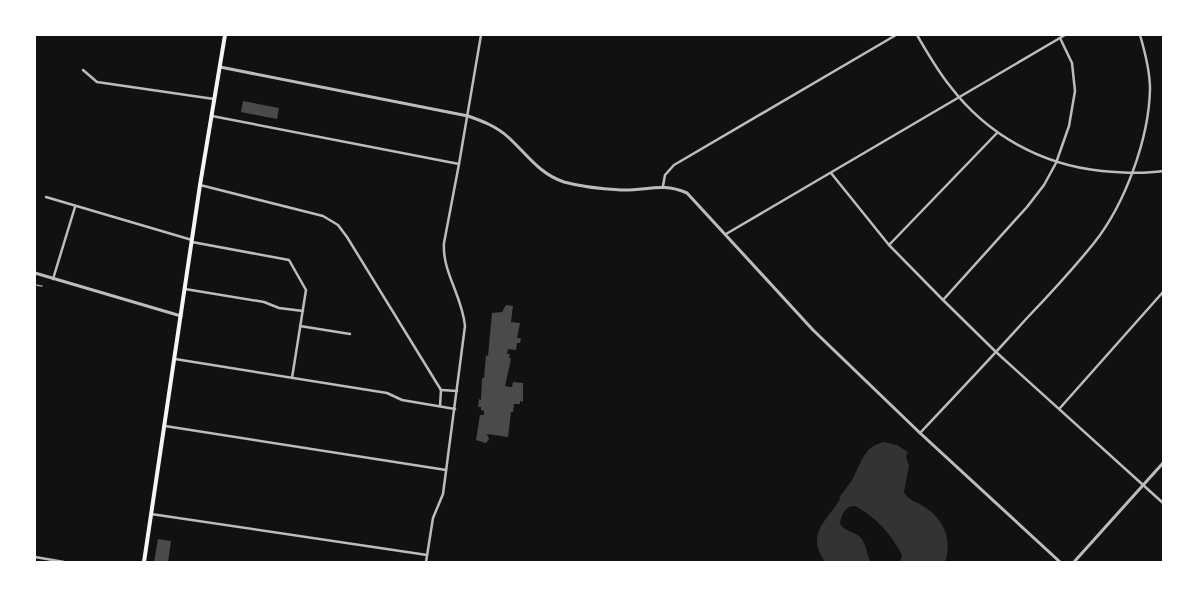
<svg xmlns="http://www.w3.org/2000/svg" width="1198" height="597" font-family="Poppins,sans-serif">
	<rect width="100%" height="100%" fill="#111"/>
	<path fill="#333" d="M884 442 897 445 908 452 906 457 909 466 904 492C907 499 916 502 923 506 943 518 953 539 945 562H900L902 555C891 534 876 517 855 506 845 506 841 515 840 524 845 532 855 531 861 538 867 546 866 554 871 562H825C805 532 827 522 840 499L839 498C843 492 848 486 852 480 861 465 863 446 884 442Z"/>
	<g fill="#4a4a4a">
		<polygon points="243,101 279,108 277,119 241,112"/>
		<polygon points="506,305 513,306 511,322 520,323 517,338 521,338 520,343 517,343 516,350 508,349 507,354 510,354 509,358 511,359 505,386 512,387 513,382 523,383 523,402 520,401 520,404 514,404 513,412 511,412 508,437 487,434 489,439 486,443 476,440 480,415 484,415 484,411 481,410 481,407 478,407 479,399 481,400 482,378 484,378 486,355 488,356 492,313 502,312"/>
		<polygon points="158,539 171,541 168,562 154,562"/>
	</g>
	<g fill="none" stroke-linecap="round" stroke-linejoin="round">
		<g stroke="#bcbcbc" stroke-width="2.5">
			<path d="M917 35C927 52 937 70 950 86 987 135 1042 165 1102 171 1123 173 1143 174 1163 171"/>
			<polyline points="83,70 97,82 214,99"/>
			<polyline points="212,116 459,164"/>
			<polyline points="831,173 889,245 943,300 996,352 1163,503"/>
			<polyline points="200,185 323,216 338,225 347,237 441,390 440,406"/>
			<polyline points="663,186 665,175 674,165 896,35"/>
			<polyline points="46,197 192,240"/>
			<polyline points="726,234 1065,35"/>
			<polyline points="192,242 289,260 306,290 292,378"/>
			<polyline points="889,245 997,133"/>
			<polyline points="53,279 75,207"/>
			<polyline points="185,289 264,302 279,308 303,311"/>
			<polyline points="943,300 1027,207 1044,185 1056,163 1069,126 1075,91 1072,63 1060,38"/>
			<polyline points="300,326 350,334"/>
			<polyline points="175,359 387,393 402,400 455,409"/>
			<polyline points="441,390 457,391"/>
			<polyline points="1060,408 1163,292"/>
			<polyline points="165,426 446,470"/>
			<path d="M920 433C956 395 992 357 1027 318 1050 294 1073 269 1094 243 1125 204 1149 139 1150 89 1150 71 1145 52 1140 35"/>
			<polyline points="151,514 427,555"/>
			<polyline points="35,557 64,562"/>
			<path d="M426 562 433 518 443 494 465 326C462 295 442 272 444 243L459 164 481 35"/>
		</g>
		<g stroke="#bcbcbc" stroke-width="3">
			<path d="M220 67 468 116C482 121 496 126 508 137 526 153 539 174 564 182 582 187 603 189 621 190 647 191 661 182 687 193L813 330 920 433 1060 562"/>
			<polyline points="35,273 181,316"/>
			<polyline points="1074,562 1163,463"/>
		</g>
		<polyline stroke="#f5f5f5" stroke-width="4" points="144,562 200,185 225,35"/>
		<polyline stroke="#9a9a9a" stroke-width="1.5" points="35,285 42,286"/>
	</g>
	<rect width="1198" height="597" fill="none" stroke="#ffffff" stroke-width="72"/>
</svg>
